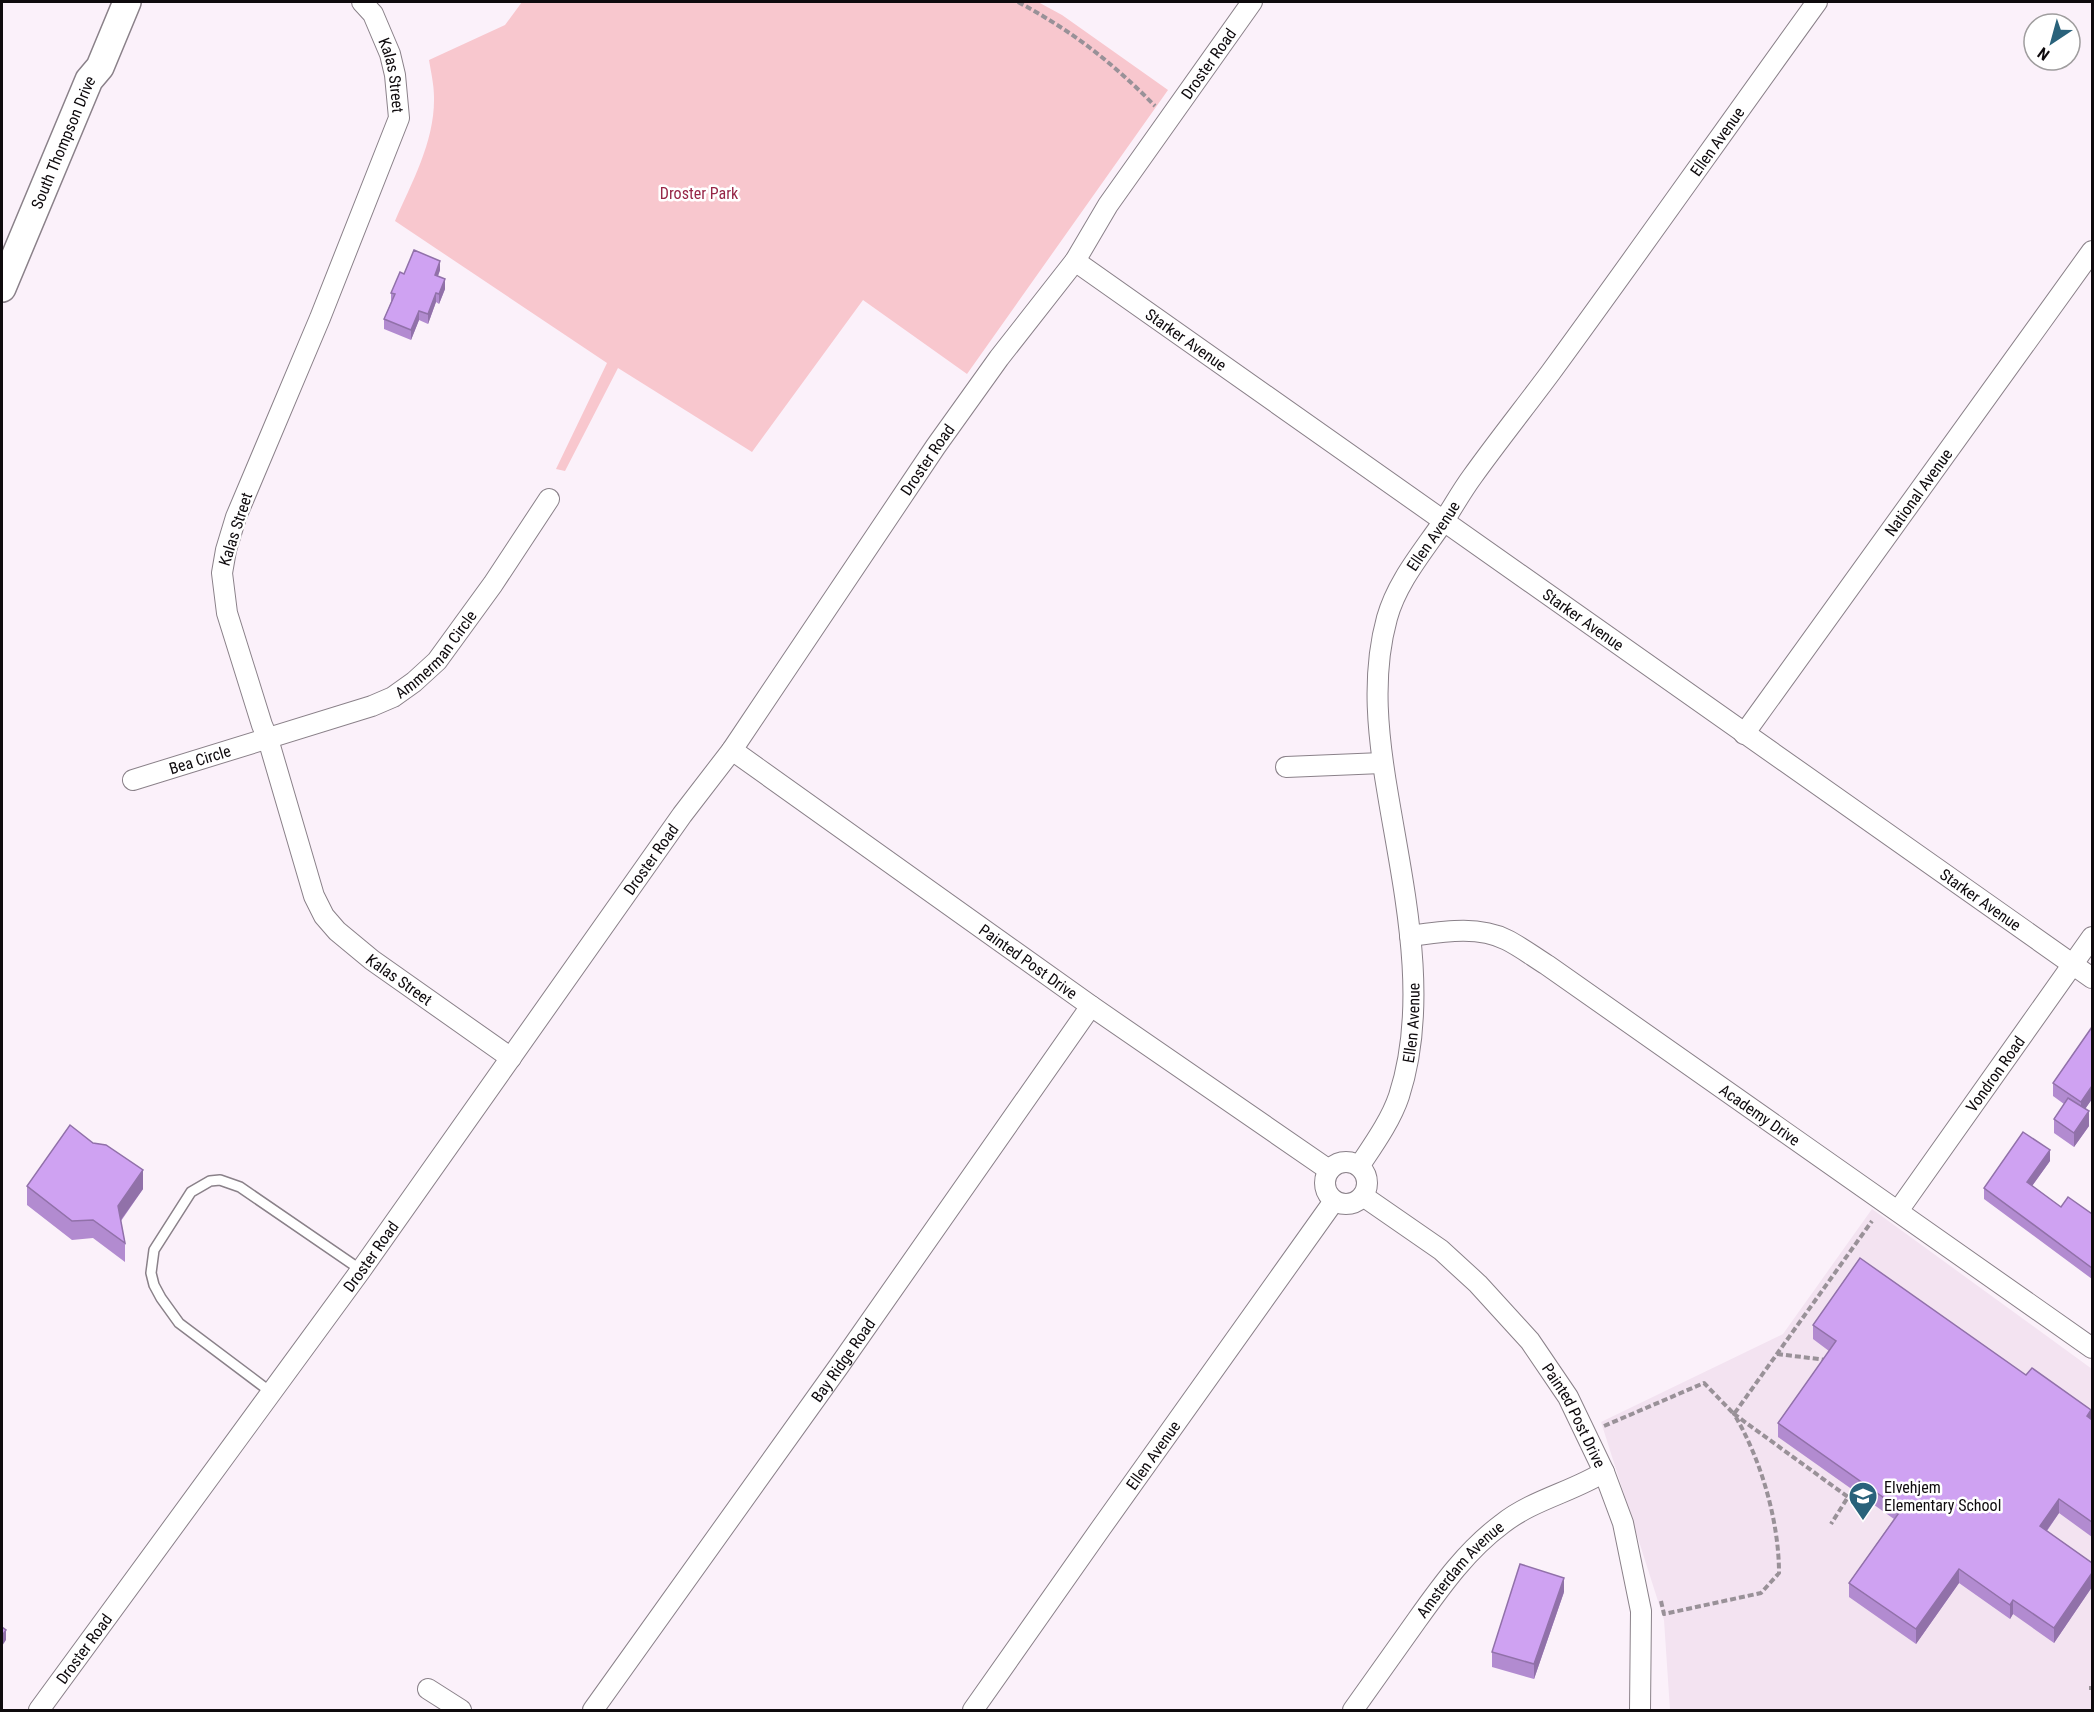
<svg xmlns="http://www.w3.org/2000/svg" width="2094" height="1712" font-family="'Roboto Condensed',sans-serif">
	<rect width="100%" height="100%" fill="#fbf1fa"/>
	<polygon fill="#f3e3f1" points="1872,1209 2092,1369 2092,1710 1670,1710 1664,1620 1601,1422 1783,1334"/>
	<path fill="#f8c7ce" d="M522 2H1038L1062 15 1168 90 967 374 863 300 752 452 618 368 565 471 556 469 607 363 395 221C412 182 435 141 434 97 434 85 431 72 429 60L505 25Z"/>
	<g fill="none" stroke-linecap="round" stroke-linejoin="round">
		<g stroke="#8a8189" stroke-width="12">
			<polyline id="lane" points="272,1393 179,1323 161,1298 154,1285 151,1273 154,1250 191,1192 210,1181 220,1180 240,1187 361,1270"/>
		</g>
		<g stroke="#8a8189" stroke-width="22">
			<g id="street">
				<path id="s1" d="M362 2 373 14 390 54 395 75 399 118 320 318 236 517 226 550 222 573 227 613 262 725 268 739 314 896 324 916 337 931 372 960 511 1058"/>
				<path id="s2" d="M1075 261 2092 978"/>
				<path id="s3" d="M1744 734 2092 251"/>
				<path id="s4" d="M732 750 1091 1006 1329 1170"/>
				<polyline points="1286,767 1382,763"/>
				<path id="s5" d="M133 780 372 706 393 697 414 682 437 661 493 584 549 499"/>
				<path id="s6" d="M1410 936C1441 932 1477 925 1507 940 1521 947 1534 957 1547 965L2092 1348"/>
				<circle cx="1346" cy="1183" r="21"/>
				<path id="s7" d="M1360 1165C1374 1144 1391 1120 1399 1096 1430 1001 1404 891 1388 795 1378 737 1371 676 1387 618 1397 582 1422 553 1443 522 1453 507 1461 492 1472 477 1497 442 1525 407 1551 372 1641 249 1728 125 1817 2"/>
				<path id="s8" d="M1363 1196 1441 1250 1478 1284 1530 1341 1568 1397 1604 1472 1623 1523 1641 1611 1640 1710"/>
				<path id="s9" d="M1898 1211 2092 937"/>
				<polyline points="428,1689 461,1710"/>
				<path id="s10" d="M39 1710 361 1270 682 815 732 750 936 446 999 358 1075 261 1108 205 1252 2"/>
				<path id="s11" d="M593 1710 839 1366 1091 1006"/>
				<path id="s12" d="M973 1710 1101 1528 1334 1201"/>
				<path id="s13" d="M1353 1710C1374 1680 1396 1650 1417 1620 1442 1585 1467 1550 1502 1524 1532 1500 1572 1492 1604 1472"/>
			</g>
		</g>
		<g stroke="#8a8189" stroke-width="30">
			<g id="secondary">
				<path id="s14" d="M2 288 89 80 100 67 127 2"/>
			</g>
		</g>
		<g stroke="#999198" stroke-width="4" stroke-dasharray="6 3" stroke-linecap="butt">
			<path d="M1018 2C1072 31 1112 62 1155 106"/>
			<polyline points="1777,1354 1827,1360"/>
			<polyline points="1604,1426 1704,1383 1734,1414 1872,1221"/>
			<path d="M1661 1601 1664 1614 1761 1593 1779 1573C1779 1521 1761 1459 1734 1414L1848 1497 1831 1524"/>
			<polyline points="2089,1688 2092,1688"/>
		</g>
		<use href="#lane" stroke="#fff" stroke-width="9"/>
		<use href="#street" stroke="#fff" stroke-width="20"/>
		<use href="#secondary" stroke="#fff" stroke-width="27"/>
	</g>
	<g fill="#b28bd0">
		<polygon points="440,270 438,276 445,289 439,304 436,302 428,324 419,320 411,340 384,329 384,319 391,302 391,293 404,274"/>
		<polygon points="2053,1083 2092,1099 2085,1109 2089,1126 2074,1147 2054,1133 2054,1119 2064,1104 2053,1096"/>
		<polygon points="2050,1161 2032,1186 2061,1207 2092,1214 2092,1279 1984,1199 1984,1188"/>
		<polygon points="27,1186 143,1189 121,1221 125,1243 125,1262 93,1238 72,1240 27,1205"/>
		<polygon points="1813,1325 2026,1375 2092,1420 2092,1537 2059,1513 2047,1531 2092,1563 2092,1587 2054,1643 2013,1614 2010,1619 1959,1583 1916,1644 1849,1597 1849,1583 1894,1519 1778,1437 1778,1423 1829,1351 1813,1339"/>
		<polygon points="1564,1592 1534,1679 1492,1667 1492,1652"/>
	</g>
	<g fill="#9171a9">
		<polygon points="440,261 440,270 435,284 435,275"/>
		<polygon points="445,279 445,289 439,304 439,294"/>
		<polygon points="436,293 436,302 428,324 428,314"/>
		<polygon points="419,311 419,320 411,340 411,330"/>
		<polygon points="2092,1086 2092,1099 2081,1115 2081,1102"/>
		<polygon points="2089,1111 2089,1126 2074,1147 2074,1133"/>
		<polygon points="2050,1150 2050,1161 2027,1193 2027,1182"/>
		<polygon points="143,1170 143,1189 118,1224 118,1206"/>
		<polygon points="2091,1410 2091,1425 2087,1416"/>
		<polygon points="2059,1499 2059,1513 2040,1540 2040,1526"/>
		<polygon points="1959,1569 1959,1583 1916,1644 1916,1629"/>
		<polygon points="2092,1573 2092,1587 2054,1643 2054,1628"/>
		<polygon points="1564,1578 1564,1592 1534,1679 1534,1664"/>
		<polygon points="2013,1600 2013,1614 2010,1619 2010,1605"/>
		<polygon points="6,1630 6,1640 2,1646 2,1636"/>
	</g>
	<g fill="#cfa2f2" stroke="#9171a9" stroke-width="1.5">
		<polygon points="414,250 440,261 435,275 445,279 439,294 436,293 428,314 419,311 411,330 384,319 395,294 391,293 400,272 404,274"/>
		<polygon points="2092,1027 2092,1086 2081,1102 2053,1083"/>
		<polygon points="2068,1098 2089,1111 2074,1133 2054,1119"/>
		<polygon points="70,1125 93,1143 106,1145 143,1170 118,1206 125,1243 93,1220 72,1221 27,1186"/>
		<polygon points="2023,1132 2050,1150 2027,1182 2061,1207 2068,1197 2092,1214 2092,1268 1984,1188"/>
		<polygon points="1860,1258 2026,1375 2032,1368 2091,1410 2087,1416 2092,1420 2092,1522 2059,1499 2040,1526 2092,1563 2092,1573 2054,1628 2013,1600 2010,1605 1959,1569 1916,1629 1849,1583 1901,1510 1778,1423 1836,1341 1813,1325"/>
		<polygon points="1520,1564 1564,1578 1534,1664 1492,1652"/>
		<polygon points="2,1627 6,1630 2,1636"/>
	</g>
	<defs>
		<g id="school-pin" transform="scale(1.5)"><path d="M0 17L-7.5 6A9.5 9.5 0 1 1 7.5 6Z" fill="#29627b" stroke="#fff"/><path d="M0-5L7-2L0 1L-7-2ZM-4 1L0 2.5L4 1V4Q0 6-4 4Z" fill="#fff"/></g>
	</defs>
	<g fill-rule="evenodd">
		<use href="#school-pin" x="1863" y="1496"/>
	</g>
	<g text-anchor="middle" stroke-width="5" stroke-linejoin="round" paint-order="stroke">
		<g font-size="16" fill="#0e0a0d" stroke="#fff">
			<text dy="6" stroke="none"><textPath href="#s10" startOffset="2020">Droster Road</textPath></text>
			<text dy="6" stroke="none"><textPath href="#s1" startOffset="81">Kalas Street</textPath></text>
			<text dy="6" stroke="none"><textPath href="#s7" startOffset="1143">Ellen Avenue</textPath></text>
			<text dy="6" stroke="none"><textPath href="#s14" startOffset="158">South Thompson Drive</textPath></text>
			<text dy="6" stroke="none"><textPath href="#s2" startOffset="136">Starker Avenue</textPath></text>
			<text dy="6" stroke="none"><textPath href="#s10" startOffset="1534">Droster Road</textPath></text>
			<text dy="6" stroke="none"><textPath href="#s3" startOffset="298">National Avenue</textPath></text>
			<text transform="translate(235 529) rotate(-72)" y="6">Kalas Street</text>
			<text dy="6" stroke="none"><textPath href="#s7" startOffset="657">Ellen Avenue</textPath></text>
			<text dy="6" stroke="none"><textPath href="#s2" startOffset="622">Starker Avenue</textPath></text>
			<text dy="6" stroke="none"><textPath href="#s5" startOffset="334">Ammerman Circle</textPath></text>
			<text dy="6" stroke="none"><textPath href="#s5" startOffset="70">Bea Circle</textPath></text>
			<text dy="6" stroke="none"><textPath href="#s10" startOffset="1048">Droster Road</textPath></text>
			<text dy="6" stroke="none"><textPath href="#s2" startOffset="1108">Starker Avenue</textPath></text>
			<text dy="6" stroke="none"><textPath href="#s4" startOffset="364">Painted Post Drive</textPath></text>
			<text dy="6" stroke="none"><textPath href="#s1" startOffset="1071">Kalas Street</textPath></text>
			<text dy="6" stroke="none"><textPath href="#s7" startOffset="154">Ellen Avenue</textPath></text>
			<text dy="6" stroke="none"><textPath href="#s9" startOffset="168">Vondron Road</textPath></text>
			<text dy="6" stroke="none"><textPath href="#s6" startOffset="406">Academy Drive</textPath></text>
			<text dy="6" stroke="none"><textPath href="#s10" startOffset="562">Droster Road</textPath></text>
			<text dy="6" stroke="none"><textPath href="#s11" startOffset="430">Bay Ridge Road</textPath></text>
			<text dy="6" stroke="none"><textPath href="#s8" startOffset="309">Painted Post Drive</textPath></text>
			<text dy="6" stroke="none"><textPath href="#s12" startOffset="312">Ellen Avenue</textPath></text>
			<text dy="6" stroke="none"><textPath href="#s13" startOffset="177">Amsterdam Avenue</textPath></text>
			<text dy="6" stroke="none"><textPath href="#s10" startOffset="76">Droster Road</textPath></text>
		</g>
		<g font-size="16" fill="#972647" stroke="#fff">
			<text x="699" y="199">Droster Park</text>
		</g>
		<g font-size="16" fill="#0e0a0d" stroke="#fff" text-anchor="start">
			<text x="1884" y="1493">Elvehjem<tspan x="1884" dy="18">Elementary School</tspan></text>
		</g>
	</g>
	<rect width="2094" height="1712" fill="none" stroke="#0e0a0d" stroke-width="6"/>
	<g transform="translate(2052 42) rotate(216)"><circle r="28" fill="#ffffff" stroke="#9f9d9e" stroke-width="1.5"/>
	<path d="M0-4.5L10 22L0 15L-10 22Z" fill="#29627b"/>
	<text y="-9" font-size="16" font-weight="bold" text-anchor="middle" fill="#0e0a0d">N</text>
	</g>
</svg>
